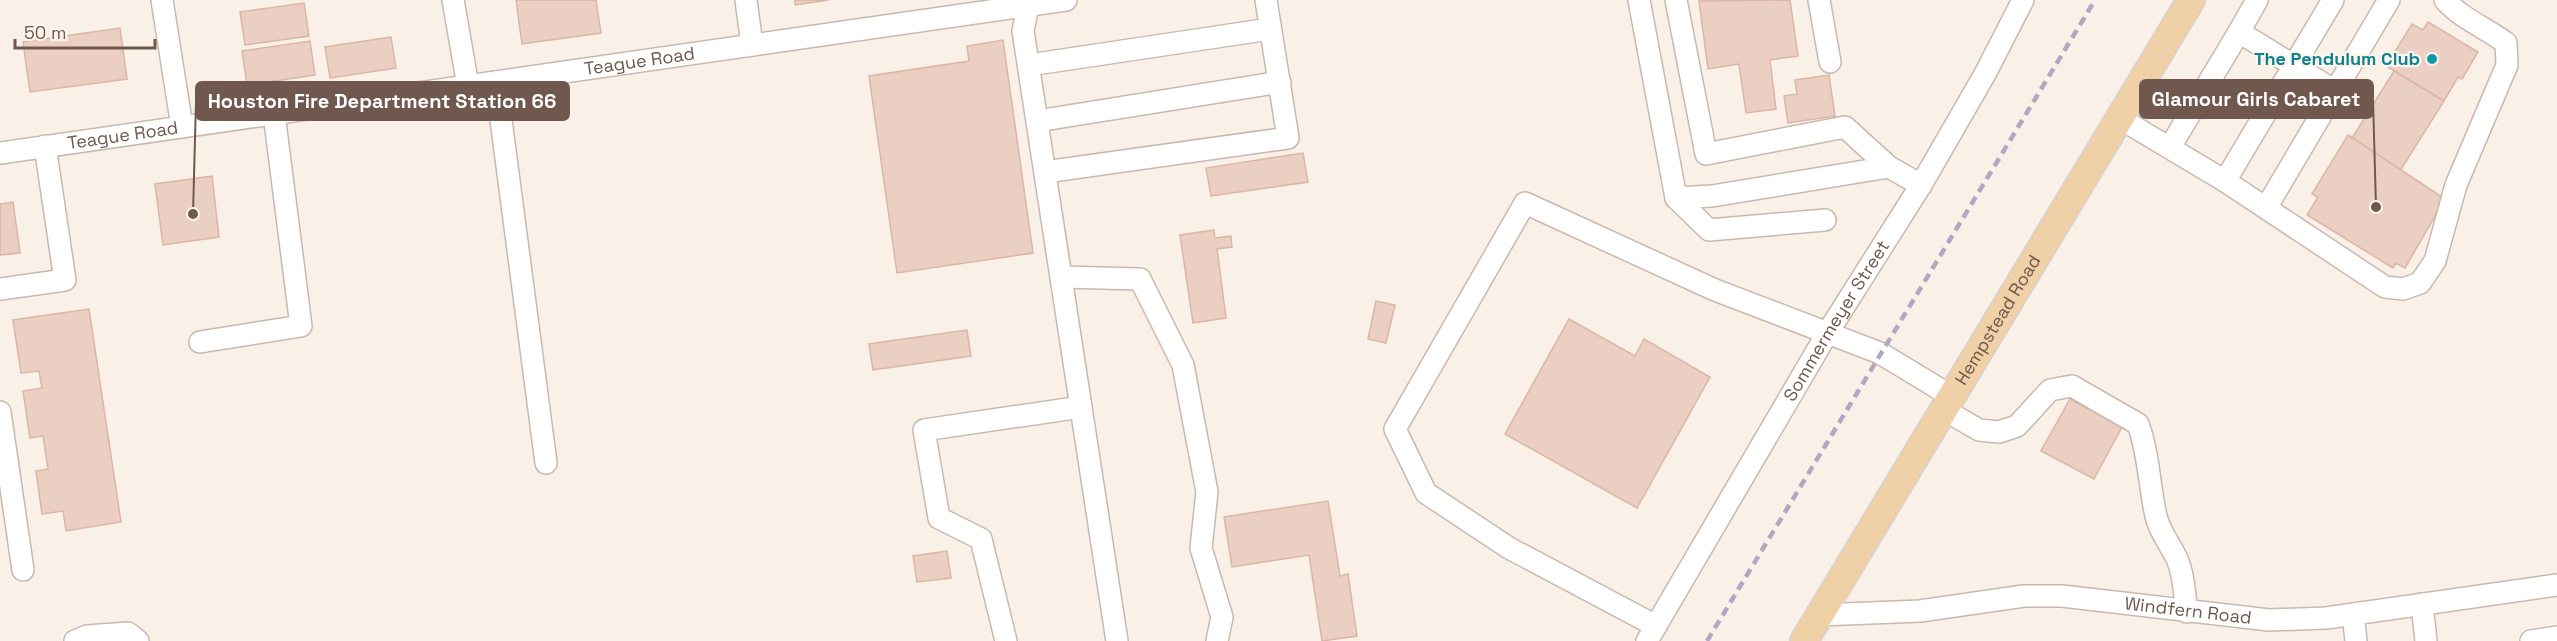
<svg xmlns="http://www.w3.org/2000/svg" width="2557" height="641" font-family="'Space Grotesk',sans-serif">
	<rect width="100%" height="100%" fill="#f9f1e7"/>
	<g fill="#ebcfc2" stroke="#dcb5a4" stroke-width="1.5">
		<polygon points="516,0 596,0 601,33 522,44"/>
		<polygon points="795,0 829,0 795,5"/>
		<polygon points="1790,0 1798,56 1770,60 1776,109 1746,113 1739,64 1708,69 1699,1"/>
		<polygon points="304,3 309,36 245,45 240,12"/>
		<polygon points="2428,22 2478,52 2462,79 2458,77 2444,101 2386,66 2412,24 2423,30"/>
		<polygon points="120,28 127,79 30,92 23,42"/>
		<polygon points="391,37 396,68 330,78 325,47"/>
		<polygon points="1003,40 1033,253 897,273 869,76 969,61 967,46"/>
		<polygon points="310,41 315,75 247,85 242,51"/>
		<polygon points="2394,71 2444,101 2400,171 2352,138"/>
		<polygon points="1829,75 1835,116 1788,123 1784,96 1797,94 1795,80"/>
		<polygon points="2348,135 2445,199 2405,268 2396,263 2393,268 2307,215 2318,197 2312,194"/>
		<polygon points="1303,153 1308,182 1211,196 1206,168"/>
		<polygon points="212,176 219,237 163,245 155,184"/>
		<polygon points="13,202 20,253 0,255 0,204"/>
		<polygon points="1214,230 1215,238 1231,236 1232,247 1217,249 1226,318 1193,323 1180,235"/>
		<polygon points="1376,301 1395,305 1386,343 1368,339"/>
		<polygon points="89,309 121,522 66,531 63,511 42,514 36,471 48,469 43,436 30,438 23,391 42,388 39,371 21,373 13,320"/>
		<polygon points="1569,319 1635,356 1644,339 1710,377 1637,508 1505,434"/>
		<polygon points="967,330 971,356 873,370 869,344"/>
		<polygon points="2070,399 2122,427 2094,479 2041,451"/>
		<polygon points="1328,501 1340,576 1348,574 1357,636 1322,641 1309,555 1232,567 1224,517"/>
		<polygon points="947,551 951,578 917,582 913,556"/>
	</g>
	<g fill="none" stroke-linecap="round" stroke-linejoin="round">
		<g stroke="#cab8ae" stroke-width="24">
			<g id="minor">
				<polyline points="162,0 182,127"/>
				<polyline points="453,0 468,86"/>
				<polyline points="746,0 752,45"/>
				<polyline points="1029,0 1023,31 1117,641"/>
				<polyline points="1639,0 1676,198 1709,230 1825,220"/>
				<polyline points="1676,0 1706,154 1845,127 1889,167 1921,185"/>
				<polyline points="1819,0 1830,62"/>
				<polyline points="2239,32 2257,0"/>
				<polyline points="1029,65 1270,29"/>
				<polyline points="496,82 546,463"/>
				<path d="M2121 119 2225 181 2385 287 2403 289 2420 283 2435 261 2456 185 2507 65 2506 43C2486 28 2462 19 2445 0"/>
				<polyline points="1037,121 1280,82"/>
				<polyline points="2170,147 2239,32 2335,91"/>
				<path id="s1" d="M0 153 1066 0"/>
				<polyline points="1045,172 1288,138 1266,0"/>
				<polyline points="2225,181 2333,0"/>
				<polyline points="1676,198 1712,196 1889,167"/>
				<polyline points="2266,208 2389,0"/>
				<polyline points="1061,277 1140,279 1183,365 1207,492 1201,548 1222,617 1217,641"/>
				<polyline points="0,289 65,280 45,146"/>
				<polyline points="200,342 301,326 274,114"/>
				<path d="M1943 409 1979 430 1999 432 2017 426 2050 390 2072 386 2138 424C2149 454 2149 485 2156 516 2159 530 2167 540 2174 553 2184 570 2184 593 2187 612"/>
				<polyline points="0,412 23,570"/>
				<polyline points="2422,604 2426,641"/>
				<polyline points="2353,614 2356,641"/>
				<path id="s2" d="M1820 615 1920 611 2024 596H2062L2269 620 2326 618 2557 585"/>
				<polyline points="1656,626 1509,548 1426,493 1395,429 1525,203 1715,290 1880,353 1951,396"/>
				<polyline points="75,641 87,636 128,633 138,641"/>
				<polyline points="1006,641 981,539 939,518 924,430 1081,407"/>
				<path id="s3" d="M1647 641 1828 332 1921 185 1985 74 2023 0"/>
				<polyline points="2531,641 2557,637"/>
			</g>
		</g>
		<g stroke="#d7d0cd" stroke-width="30">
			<g id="major">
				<path id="s4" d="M1804 641 2191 0"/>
			</g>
		</g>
		<use href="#minor" stroke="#fff" stroke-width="21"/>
		<use href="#major" stroke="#f0d0a7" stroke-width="27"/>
		<polyline stroke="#b3a6c1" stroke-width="4.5" stroke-dasharray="9 6" stroke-linecap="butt" points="1707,641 2095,0"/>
	</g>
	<circle fill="#0f9aa8" stroke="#fdf5ec" stroke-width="2" cx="2432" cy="59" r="6"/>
	<g text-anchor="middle" stroke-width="4.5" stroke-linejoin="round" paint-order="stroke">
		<g font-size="18" font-weight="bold" fill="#0d838f" stroke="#fdf5ec" text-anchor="end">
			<text x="2420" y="65">The Pendulum Club</text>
		</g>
		<g font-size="18" fill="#70584e" stroke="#fdf5ec">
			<text dy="6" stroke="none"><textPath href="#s1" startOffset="646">Teague Road</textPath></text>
			<text dy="6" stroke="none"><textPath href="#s1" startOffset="124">Teague Road</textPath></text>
			<text dy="6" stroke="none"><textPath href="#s4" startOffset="375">Hempstead Road</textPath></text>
			<text dy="6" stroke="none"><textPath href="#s3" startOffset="372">Sommermeyer Street</textPath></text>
			<text dy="6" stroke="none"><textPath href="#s2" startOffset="370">Windfern Road</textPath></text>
		</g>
	</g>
	<path fill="none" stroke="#70584e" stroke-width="2" d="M2376 207L2373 99M193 214L196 101"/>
	<g fill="#70584e" stroke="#fdf5ec" stroke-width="2">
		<circle cx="2376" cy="207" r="6"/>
		<circle cx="193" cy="214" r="6"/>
	</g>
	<g fill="#70584e" stroke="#70584e" stroke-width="2">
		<rect x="2140" y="80" width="233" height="38" rx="6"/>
		<rect x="196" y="82" width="373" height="38" rx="6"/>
	</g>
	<g font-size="20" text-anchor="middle" font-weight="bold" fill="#fff">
		<text x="2256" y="106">Glamour Girls Cabaret</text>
		<text x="382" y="108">Houston Fire Department Station 66</text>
	</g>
	<path d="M15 39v9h140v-9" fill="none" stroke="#70584e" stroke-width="3"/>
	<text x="24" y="39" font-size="18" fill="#70584e" stroke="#fdf5ec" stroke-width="4.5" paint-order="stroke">50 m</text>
</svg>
